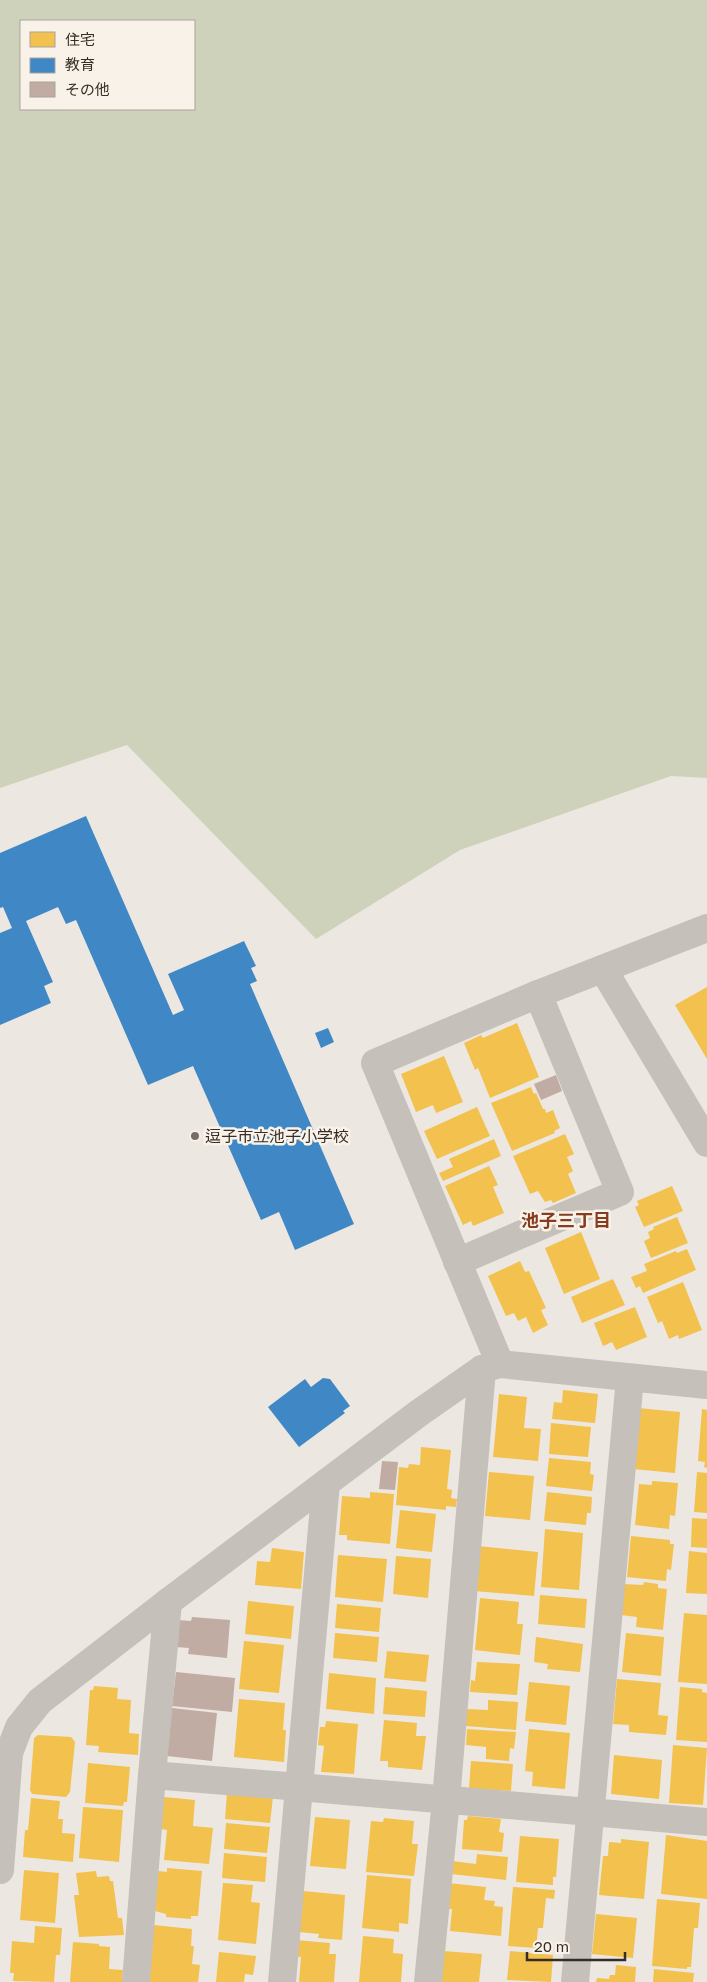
<svg xmlns="http://www.w3.org/2000/svg" width="707" height="1982" font-family="'Golos Text','Noto Sans JP',sans-serif">
	<rect width="100%" height="100%" fill="#ede7e1"/>
	<path fill="#ced2bb" fill-rule="evenodd" d="M0 0H707V778L671 776 460 850 316 939 127 745 0 788ZM21 21H194V109H21Z"/>
	<g fill="#f2c14e">
		<polygon points="707,987 707,1059 675,1005"/>
		<polygon points="517,1023 539,1077 490,1098 478,1068 475,1070 464,1043 481,1035 483,1038"/>
		<polygon points="444,1056 463,1102 436,1113 433,1105 416,1112 401,1074"/>
		<polygon points="531,1087 534,1094 536,1093 543,1109 545,1109 546,1113 553,1110 560,1128 554,1131 555,1133 512,1151 491,1103"/>
		<polygon points="477,1107 490,1136 437,1159 424,1131"/>
		<polygon points="565,1134 574,1154 567,1157 573,1171 568,1174 576,1193 553,1203 551,1200 545,1202 538,1191 530,1194 513,1156"/>
		<polygon points="494,1139 501,1156 443,1181 439,1173 453,1167 449,1159"/>
		<polygon points="489,1166 498,1185 493,1187 504,1213 473,1226 471,1221 463,1225 445,1186"/>
		<polygon points="672,1186 683,1211 644,1227 635,1207 639,1205 637,1201"/>
		<polygon points="677,1217 688,1243 651,1258 644,1241 650,1238 648,1232 654,1229 653,1227"/>
		<polygon points="581,1232 600,1279 564,1294 545,1248"/>
		<polygon points="687,1249 696,1270 643,1293 640,1286 636,1288 631,1277 647,1271 644,1264 676,1251 677,1253"/>
		<polygon points="520,1261 525,1272 529,1271 546,1308 541,1310 548,1325 533,1333 526,1317 518,1321 514,1313 506,1316 488,1276"/>
		<polygon points="613,1279 625,1305 582,1323 571,1297"/>
		<polygon points="683,1282 702,1330 679,1339 678,1335 669,1339 662,1321 658,1323 647,1297"/>
		<polygon points="635,1307 647,1337 616,1350 612,1342 603,1346 594,1323"/>
		<polygon points="563,1390 598,1394 595,1423 552,1419 554,1402 562,1403"/>
		<polygon points="499,1394 527,1397 524,1428 541,1429 538,1461 493,1457"/>
		<polygon points="638,1408 680,1412 675,1473 633,1469"/>
		<polygon points="702,1409 707,1410 707,1468 704,1467 705,1462 698,1461"/>
		<polygon points="551,1423 591,1427 588,1457 549,1454"/>
		<polygon points="421,1447 451,1450 447,1489 452,1490 451,1498 457,1499 456,1507 446,1506 446,1510 396,1505 399,1467 408,1468 409,1464 420,1465"/>
		<polygon points="549,1458 591,1462 590,1474 594,1475 592,1491 546,1486"/>
		<polygon points="489,1472 534,1476 530,1520 485,1516"/>
		<polygon points="697,1472 707,1473 707,1513 694,1512"/>
		<polygon points="652,1481 678,1483 675,1516 670,1515 669,1529 635,1525 639,1484 652,1485"/>
		<polygon points="370,1492 394,1494 390,1544 347,1540 347,1535 339,1535 342,1496 370,1498"/>
		<polygon points="547,1492 592,1497 591,1513 587,1513 586,1525 544,1521"/>
		<polygon points="400,1510 436,1514 432,1552 396,1548"/>
		<polygon points="692,1518 707,1519 707,1548 691,1547"/>
		<polygon points="545,1529 583,1533 579,1590 541,1587"/>
		<polygon points="631,1536 670,1540 670,1544 674,1544 671,1570 667,1569 666,1581 627,1577"/>
		<polygon points="478,1546 538,1552 534,1596 474,1591"/>
		<polygon points="272,1548 304,1552 301,1589 255,1585 257,1561 270,1562"/>
		<polygon points="689,1551 707,1553 707,1594 686,1593"/>
		<polygon points="338,1555 387,1559 383,1602 335,1597"/>
		<polygon points="396,1556 431,1559 428,1598 393,1594"/>
		<polygon points="644,1582 658,1584 658,1588 667,1589 663,1630 636,1627 637,1617 621,1615 624,1584 643,1585"/>
		<polygon points="540,1595 587,1599 585,1628 538,1624"/>
		<polygon points="480,1598 519,1602 517,1624 523,1624 520,1655 475,1650"/>
		<polygon points="248,1601 294,1606 291,1639 245,1634"/>
		<polygon points="337,1604 381,1608 379,1632 335,1628"/>
		<polygon points="684,1613 707,1615 707,1684 678,1682"/>
		<polygon points="335,1633 379,1637 377,1662 333,1658"/>
		<polygon points="626,1633 664,1637 661,1676 622,1672"/>
		<polygon points="536,1637 583,1644 580,1672 547,1669 548,1664 534,1662"/>
		<polygon points="244,1641 284,1645 279,1693 239,1689"/>
		<polygon points="387,1651 429,1655 426,1682 384,1678"/>
		<polygon points="477,1662 520,1664 517,1695 470,1692 471,1680 475,1681"/>
		<polygon points="329,1673 376,1678 374,1714 326,1709"/>
		<polygon points="617,1679 661,1683 658,1715 668,1716 666,1735 629,1732 629,1725 613,1724"/>
		<polygon points="529,1682 570,1686 566,1725 525,1721"/>
		<polygon points="94,1686 118,1688 117,1699 131,1700 129,1733 139,1734 138,1755 98,1752 99,1746 86,1745 90,1690 93,1690"/>
		<polygon points="385,1687 427,1691 425,1717 383,1714"/>
		<polygon points="680,1687 702,1689 702,1692 707,1693 707,1742 676,1740"/>
		<polygon points="239,1699 285,1703 283,1730 286,1730 284,1762 234,1757"/>
		<polygon points="488,1700 518,1702 516,1730 466,1726 467,1709 488,1710"/>
		<polygon points="384,1720 417,1723 416,1736 426,1736 422,1770 388,1767 388,1761 380,1761"/>
		<polygon points="326,1721 358,1724 354,1774 321,1772 324,1746 318,1745 320,1727 325,1727"/>
		<polygon points="467,1729 516,1732 514,1749 510,1748 509,1761 486,1759 486,1747 466,1745"/>
		<polygon points="529,1729 570,1733 565,1789 532,1786 533,1772 525,1771"/>
		<polygon points="38,1735 71,1737 75,1742 70,1792 66,1797 32,1794 30,1790 34,1738"/>
		<polygon points="673,1745 707,1748 703,1805 669,1803"/>
		<polygon points="614,1755 662,1760 659,1799 611,1794"/>
		<polygon points="471,1761 513,1764 511,1791 469,1788"/>
		<polygon points="88,1763 130,1767 127,1802 124,1802 123,1806 85,1803"/>
		<polygon points="227,1793 273,1797 270,1823 225,1819"/>
		<polygon points="164,1797 195,1800 193,1826 213,1828 209,1864 164,1860 167,1830 161,1829"/>
		<polygon points="31,1798 60,1801 58,1819 63,1819 62,1833 75,1834 73,1862 23,1857 25,1830 28,1830"/>
		<polygon points="83,1807 123,1810 119,1862 79,1858"/>
		<polygon points="468,1816 501,1819 499,1832 504,1833 502,1852 462,1849 464,1820 467,1820"/>
		<polygon points="315,1817 350,1820 346,1869 310,1866"/>
		<polygon points="384,1818 414,1821 412,1844 418,1844 414,1876 366,1872 371,1821 383,1822"/>
		<polygon points="226,1823 270,1827 267,1853 224,1849"/>
		<polygon points="666,1835 707,1841 707,1899 661,1894"/>
		<polygon points="520,1836 559,1839 556,1877 553,1877 553,1885 516,1882"/>
		<polygon points="621,1839 649,1842 644,1899 599,1895 603,1856 608,1856 609,1842 621,1843"/>
		<polygon points="224,1853 267,1857 265,1882 222,1878"/>
		<polygon points="477,1854 508,1857 506,1880 451,1874 452,1861 476,1864"/>
		<polygon points="167,1868 202,1871 198,1916 191,1916 191,1919 166,1917 166,1914 155,1911 158,1871 167,1872"/>
		<polygon points="24,1870 59,1873 55,1923 20,1920"/>
		<polygon points="96,1871 97,1877 109,1876 110,1881 113,1881 118,1918 122,1918 124,1935 79,1937 74,1895 79,1895 76,1873"/>
		<polygon points="367,1875 411,1879 408,1924 399,1923 399,1932 362,1928"/>
		<polygon points="223,1883 253,1885 251,1902 260,1903 256,1944 218,1940"/>
		<polygon points="448,1883 486,1887 484,1900 495,1901 494,1906 503,1907 501,1936 450,1931 452,1909 445,1909"/>
		<polygon points="513,1887 555,1890 554,1899 546,1898 543,1928 538,1928 536,1948 508,1946"/>
		<polygon points="303,1891 345,1895 342,1940 318,1938 319,1934 299,1932"/>
		<polygon points="657,1899 700,1903 698,1928 694,1928 691,1967 687,1967 687,1969 652,1966"/>
		<polygon points="596,1914 637,1918 633,1958 592,1954"/>
		<polygon points="154,1925 192,1929 191,1946 194,1946 192,1964 200,1965 198,1982 149,1982"/>
		<polygon points="35,1926 62,1928 60,1955 56,1955 54,1982 13,1981 14,1973 10,1973 12,1941 34,1943"/>
		<polygon points="363,1936 394,1939 393,1953 403,1954 401,1982 359,1982"/>
		<polygon points="296,1940 330,1943 329,1954 336,1954 334,1982 299,1982 301,1957 295,1956"/>
		<polygon points="73,1942 99,1944 99,1946 110,1947 109,1969 123,1970 122,1982 70,1982"/>
		<polygon points="443,1951 482,1954 479,1982 440,1982"/>
		<polygon points="510,1951 553,1955 551,1982 507,1980"/>
		<polygon points="219,1952 256,1956 253,1975 245,1974 244,1982 216,1982"/>
		<polygon points="616,1965 636,1967 635,1982 596,1982 597,1978 609,1979 610,1975 615,1975"/>
		<polygon points="654,1969 694,1973 693,1982 653,1982"/>
	</g>
	<g fill="#3f88c5">
		<polygon points="86,816 173,1015 184,1010 168,974 244,941 256,966 251,968 257,981 250,984 354,1224 295,1250 279,1212 261,1220 193,1066 148,1085 76,920 66,924 58,907 26,921 53,982 44,986 51,1003 0,1025 0,933 12,928 3,907 0,908 0,853"/>
		<polygon points="328,1028 334,1042 321,1048 315,1033"/>
		<polygon points="323,1378 330,1379 350,1406 343,1411 345,1413 299,1447 268,1407 305,1379 311,1387"/>
	</g>
	<g fill="#c0aca3">
		<polygon points="556,1075 562,1091 541,1100 534,1084"/>
		<polygon points="382,1461 398,1462 395,1490 379,1489"/>
		<polygon points="192,1617 230,1620 227,1658 188,1654 189,1648 176,1647 178,1620 191,1621"/>
		<polygon points="176,1672 235,1678 232,1712 172,1706"/>
		<polygon points="172,1708 217,1713 212,1761 167,1756"/>
	</g>
	<g fill="none" stroke-linecap="round" stroke-linejoin="round">
		<g stroke="#c6c0ba" stroke-width="28">
			<polyline points="603,969 707,1143"/>
			<polyline points="457,1262 620,1192 538,994"/>
			<polyline points="500,1364 375,1063 538,994 707,928"/>
			<polyline points="152,1775 299,1787 326,1483"/>
			<polyline points="0,1870 9,1753 19,1727 40,1701 168,1602 419,1413 482,1369 500,1364 707,1385"/>
			<polyline points="136,1982 152,1775 168,1602"/>
			<polyline points="282,1982 299,1787 707,1822"/>
			<polyline points="428,1982 446,1800 482,1369"/>
			<polyline points="575,1982 630,1378"/>
		</g>
	</g>
	<circle fill="#776e69" stroke="#f9f2e8" stroke-width="2" cx="195" cy="1136" r="5"/>
	<g text-anchor="middle" stroke-width="5" stroke-linejoin="round" paint-order="stroke">
		<g font-size="16" fill="#372d28" stroke="#f9f2e8" text-anchor="start">
			<text x="205" y="1142">逗子市立池子小学校</text>
		</g>
		<g font-size="18" font-weight="bold" fill="#853c21" stroke="#f9f2e8">
			<text x="566" y="1227">池子三丁目</text>
		</g>
	</g>
	<rect x="20" y="20" width="175" height="90" fill="#f9f2e8" stroke="#aba39b"/>
	<rect x="30" y="32" width="25" height="15" fill="#f2c14e" stroke="#aba39b"/>
	<text x="65" y="45" font-size="15" fill="#372d28">住宅</text>
	<rect x="30" y="58" width="25" height="15" fill="#3f88c5" stroke="#aba39b"/>
	<text x="65" y="70" font-size="15" fill="#372d28">教育</text>
	<rect x="30" y="82" width="25" height="15" fill="#c0aca3" stroke="#aba39b"/>
	<text x="65" y="95" font-size="15" fill="#372d28">その他</text>
	<path d="M527 1952v8h98v-8" fill="none" stroke="#372d28" stroke-width="2.5"/>
	<text x="534" y="1952" font-size="15" fill="#372d28" stroke="#f9f2e8" stroke-width="4" paint-order="stroke">20 m</text>
</svg>
